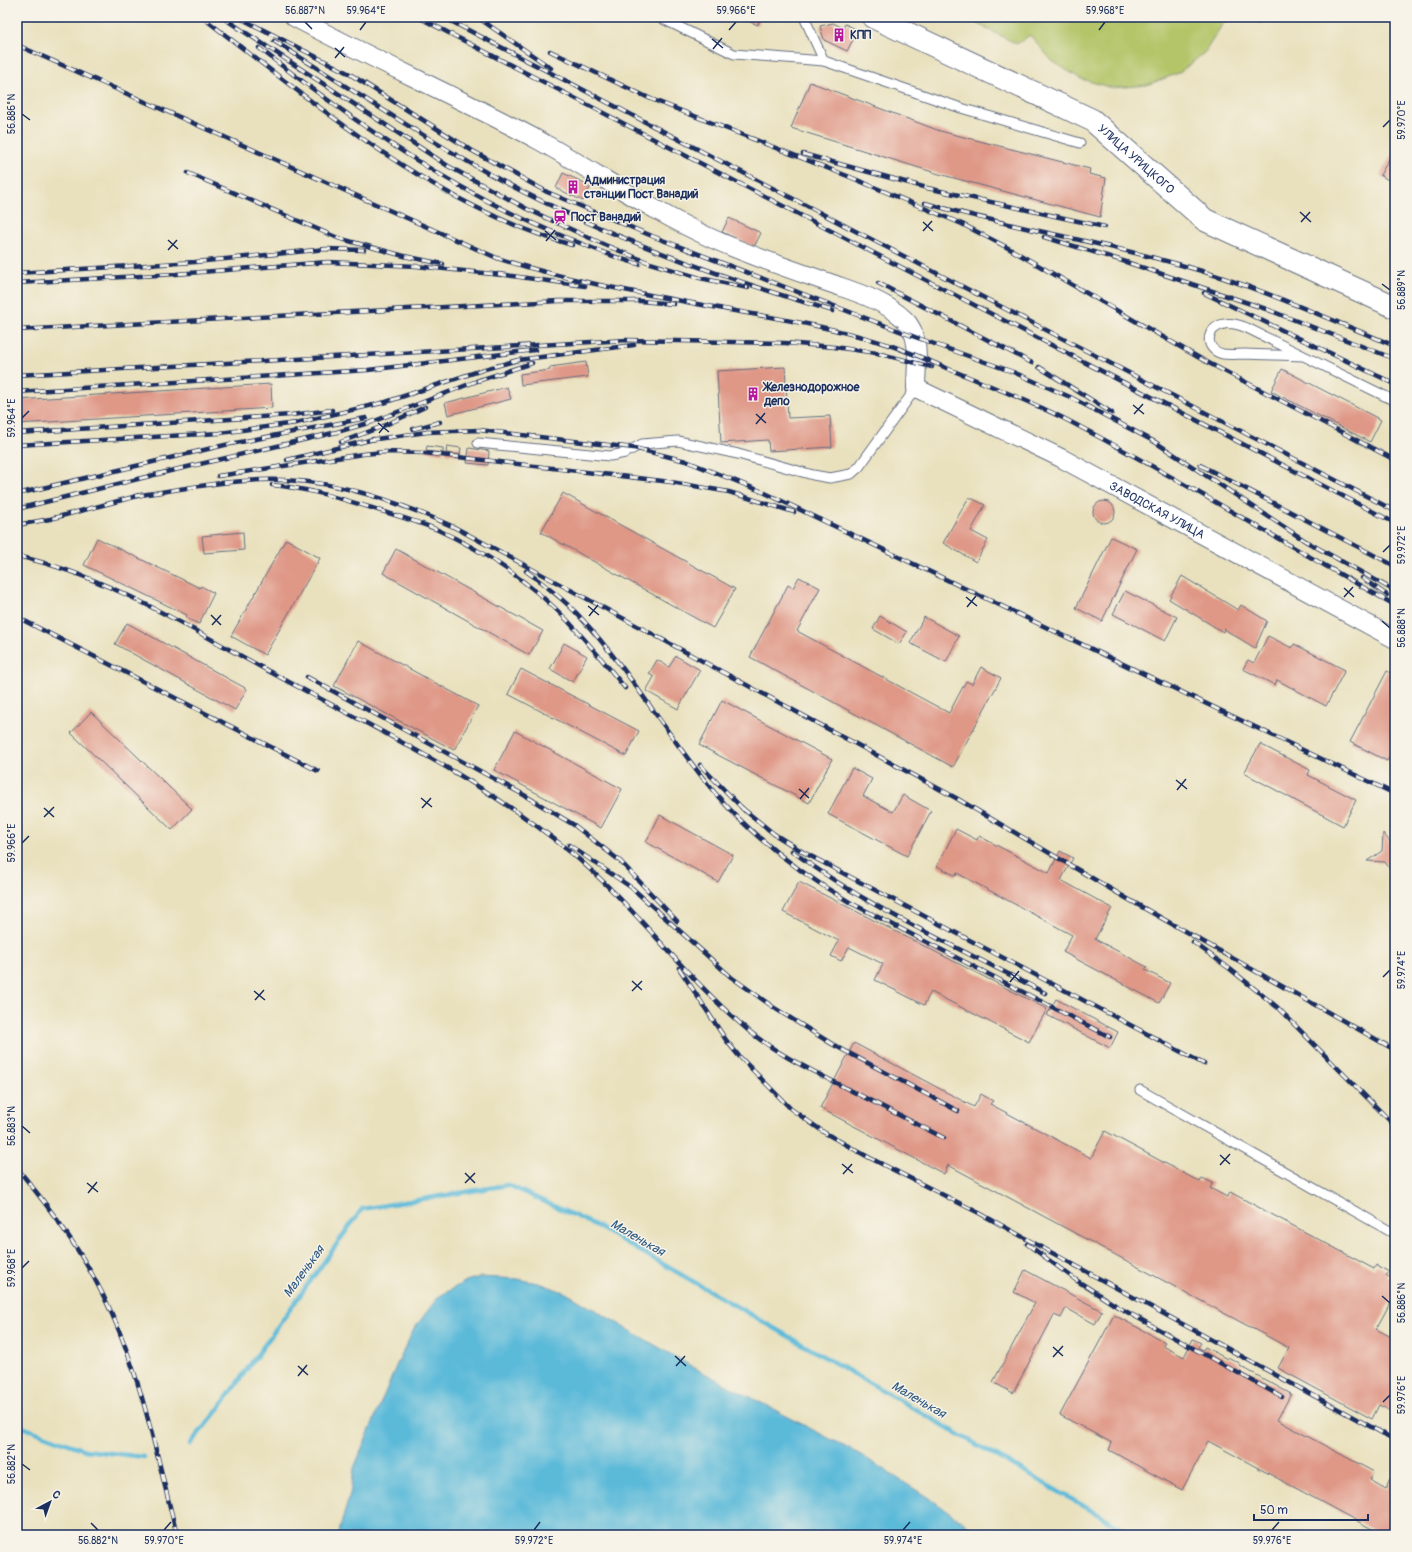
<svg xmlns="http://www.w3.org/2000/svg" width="1412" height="1552" font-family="Pangolin,sans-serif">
	<rect width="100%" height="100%" fill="#f7f3e8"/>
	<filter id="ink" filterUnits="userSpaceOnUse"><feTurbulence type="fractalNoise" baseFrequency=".025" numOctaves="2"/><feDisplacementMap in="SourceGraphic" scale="8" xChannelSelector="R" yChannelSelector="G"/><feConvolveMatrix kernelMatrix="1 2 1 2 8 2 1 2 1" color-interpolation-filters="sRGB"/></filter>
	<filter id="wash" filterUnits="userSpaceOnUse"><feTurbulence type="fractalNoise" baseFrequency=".012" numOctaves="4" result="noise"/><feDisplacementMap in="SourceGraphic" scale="16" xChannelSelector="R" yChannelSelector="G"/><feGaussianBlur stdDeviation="0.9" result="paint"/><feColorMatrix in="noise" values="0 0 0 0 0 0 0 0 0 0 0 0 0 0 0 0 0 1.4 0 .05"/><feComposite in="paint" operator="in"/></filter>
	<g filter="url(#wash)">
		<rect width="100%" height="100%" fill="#e9e1be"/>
		<polygon fill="#b3c568" stroke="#677a63" points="964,17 1227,17 1205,52 1179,73 1147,85 1113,88 1081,79 1052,61 1030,35 1017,44"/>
		<polygon fill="#5bbad9" stroke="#3b749c" points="480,1277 518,1279 542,1284 566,1293 689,1365 861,1455 935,1502 981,1535 338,1535 351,1490 354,1468 397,1364 414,1329 438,1297 466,1281"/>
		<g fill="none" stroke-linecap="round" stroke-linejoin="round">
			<g stroke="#5bbad9" stroke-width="4.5">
				<polyline points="17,1425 85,1450 144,1457"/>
				<polyline points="190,1444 217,1411 362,1209 508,1185 595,1225 1134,1535"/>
			</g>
		</g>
		<g id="blocks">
			<g fill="#df9786">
				<polygon points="744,17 758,17 760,18 758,25 743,19"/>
				<polygon points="1248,17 1264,17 1260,24"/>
				<polygon points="833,23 843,28 845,24 858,30 847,51 824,40 820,26"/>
				<polygon points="810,82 940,131 1090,169 1089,174 1106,178 1100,217 939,174 791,128"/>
				<polygon points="1395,149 1395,184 1380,175"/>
				<polygon points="563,173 591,186 583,201 556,188"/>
				<polygon points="729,218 761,233 754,247 722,232"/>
				<polygon points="586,362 588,377 521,385 520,374 550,370 550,367"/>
				<polygon points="785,367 788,418 830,416 832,447 769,451 768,440 721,443 717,371"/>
				<polygon points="1282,369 1381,420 1370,442 1271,391"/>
				<polygon points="271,384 272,408 17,424 17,400"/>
				<polygon points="507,387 511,399 448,415 445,403"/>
				<polygon points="427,446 443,448 443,453 426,451"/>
				<polygon points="447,446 461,448 460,455 446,453"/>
				<polygon points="469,448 489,451 488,465 467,463"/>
				<polygon points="563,493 735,589 713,628 541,532"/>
				<polygon points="969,497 985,505 971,531 988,540 976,562 943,543"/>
				<circle cx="1104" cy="512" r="11"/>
				<polygon points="243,532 244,550 204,553 202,536"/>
				<polygon points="1111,537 1137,549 1102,621 1076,608"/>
				<polygon points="97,538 200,588 201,586 214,593 199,624 186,618 187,615 84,565"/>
				<polygon points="286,539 320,558 265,655 231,636"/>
				<polygon points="396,549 543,631 529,655 383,573"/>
				<polygon points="1182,576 1238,610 1241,605 1267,621 1255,648 1224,629 1223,632 1169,599"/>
				<polygon points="799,577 820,588 797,631 949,713 966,681 972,684 981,667 1001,678 953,767 750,657 788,585 793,588"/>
				<polygon points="1125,591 1177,617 1165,641 1113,614"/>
				<polygon points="880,616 907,632 899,644 873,629"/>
				<polygon points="924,617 959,636 946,662 910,643"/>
				<polygon points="127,623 247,689 235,710 115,644"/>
				<polygon points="1268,636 1292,648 1294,644 1345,670 1326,706 1277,680 1275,685 1243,669 1248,660 1254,663"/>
				<polygon points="358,641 478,706 454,750 334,686"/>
				<polygon points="564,643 587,656 573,682 550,669"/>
				<polygon points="676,656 700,670 678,709 646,691 654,677 649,674 657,660 669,667"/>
				<polygon points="521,669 639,731 626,756 508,694"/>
				<polygon points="1387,671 1395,675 1395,746 1387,761 1350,742"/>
				<polygon points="722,700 832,759 809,803 699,745"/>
				<polygon points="91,712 192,809 172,830 71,733"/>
				<polygon points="515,731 622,789 601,828 494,770"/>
				<polygon points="1260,744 1310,770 1308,775 1356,800 1343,826 1244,773"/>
				<polygon points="852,768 872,779 863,796 893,812 903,795 931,811 907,856 828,814"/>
				<polygon points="660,815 733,855 718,882 646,842"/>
				<polygon points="956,829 977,840 979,836 1049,873 1060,851 1073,858 1061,880 1112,908 1095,939 1147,967 1145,970 1170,983 1159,1003 1063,952 1072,935 957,873 956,876 937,866"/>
				<polygon points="1383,833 1395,848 1395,876 1385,862 1367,861 1382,851"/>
				<polygon points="799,882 1047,1009 1029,1042 931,992 924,1005 875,980 883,964 849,947 841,961 831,956 839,941 783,912"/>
				<polygon points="1056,999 1118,1032 1110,1048 1047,1015"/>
				<polygon points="854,1043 974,1107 981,1094 993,1101 990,1104 1091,1158 1105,1131 1200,1182 1202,1178 1213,1183 1210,1188 1227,1197 1230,1192 1374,1269 1376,1265 1389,1272 1386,1276 1395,1281 1395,1294 1376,1329 1395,1339 1395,1413 1379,1405 1372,1419 1278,1368 1289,1348 948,1165 944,1174 820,1108"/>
				<polygon points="1025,1270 1102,1311 1095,1324 1066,1308 1061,1318 1054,1315 1013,1393 993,1382 1035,1303 1014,1292"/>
				<polygon points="1114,1315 1165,1342 1163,1346 1184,1357 1193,1339 1201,1343 1198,1347 1203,1350 1205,1347 1227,1359 1228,1357 1241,1364 1240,1366 1291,1394 1277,1420 1374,1472 1370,1480 1386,1489 1392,1477 1395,1479 1395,1535 1383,1535 1208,1441 1182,1490 1109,1450 1112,1443 1060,1415"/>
			</g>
		</g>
	</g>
	<g filter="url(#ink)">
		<use href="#blocks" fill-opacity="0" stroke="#636d80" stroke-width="1"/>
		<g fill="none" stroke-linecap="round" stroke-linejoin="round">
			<g stroke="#636d80" stroke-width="11">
				<g id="service">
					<polyline points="659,17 734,54 824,61 961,108 1080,143"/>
					<polyline points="804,17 824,61"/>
					<path d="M1303 356C1284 355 1264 355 1245 354 1238 354 1230 355 1223 354 1204 350 1205 328 1224 324 1232 322 1240 325 1247 328L1395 401"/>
					<polyline points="478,443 610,456 625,453 642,444 678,441 738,454 813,475 830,478 851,474 859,467 916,388"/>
					<polyline points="1140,1090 1395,1234"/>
				</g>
			</g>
			<g stroke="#636d80" stroke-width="20">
				<g id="minor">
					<path id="s1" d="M294 17C374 60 458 97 538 140 596 172 651 211 713 239 751 256 790 269 830 283 855 292 884 300 904 319 922 335 916 366 916 388L1061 458 1395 639"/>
				</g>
			</g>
			<g stroke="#636d80" stroke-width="24">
				<g id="tertiary">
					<path id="s2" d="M873 17 1092 120 1205 220 1395 307"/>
				</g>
			</g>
			<use href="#service" stroke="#fff" stroke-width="9"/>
			<use href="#minor" stroke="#fff" stroke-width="18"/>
			<use href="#tertiary" stroke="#fff" stroke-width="22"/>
			<g stroke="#1b2f5e" stroke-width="4.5">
				<g id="rail">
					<path d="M202 17C315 103 433 206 572 245"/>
					<polyline points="222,17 448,166 527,209 605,245 650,263 700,278 748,288"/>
					<polyline points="238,17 348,73 471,150 547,192 652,236 915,337 1013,372 1070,397 1155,442 1307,542 1395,591"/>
					<polyline points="418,17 1395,523"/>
					<polyline points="443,17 1395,511"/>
					<polyline points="477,17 551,68"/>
					<path d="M274 41C350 88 425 139 504 182 608 237 720 277 833 311"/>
					<path d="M17 45 497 258C574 283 656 296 735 311 788 320 841 329 892 346 912 353 932 362 951 370 989 385 1027 400 1063 418 1176 476 1284 544 1395 605"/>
					<path d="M259 48C354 122 453 192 565 237 590 247 614 258 639 264"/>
					<polyline points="550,51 651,99 850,177 962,224 1010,249 1203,360 1395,460"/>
					<polyline points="803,154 927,188 1105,227"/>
					<polyline points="188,173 338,238 404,256 443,264"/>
					<path d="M925 203C1009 227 1096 241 1181 265 1254 285 1324 317 1395 346"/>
					<polyline points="1044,237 1123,261 1266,309 1395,359"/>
					<polyline points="17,273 195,262 326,249 364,250"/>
					<polyline points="498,274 585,286"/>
					<polyline points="17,283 176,274 328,262 416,266 502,275"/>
					<polyline points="878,283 1032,363"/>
					<polyline points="1204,293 1395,384"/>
					<polyline points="17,330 559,301 640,301 674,304"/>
					<polyline points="1039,367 1112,413"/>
					<polyline points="17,375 627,340 785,343 834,347 877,353 932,367"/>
					<polyline points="477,381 532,363"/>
					<polyline points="17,392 368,370 535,350"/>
					<polyline points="413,429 440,422"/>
					<polyline points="17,433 291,415 332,410"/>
					<polyline points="369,440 427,432 479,430 634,448 686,461 763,492 1395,794"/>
					<polyline points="341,442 381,427 425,407"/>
					<polyline points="17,445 220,433 296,423 386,402 485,369 518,360 634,345"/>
					<polyline points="287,460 374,439"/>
					<polyline points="1200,465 1395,566"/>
					<polyline points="218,476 363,454 385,452 424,453 671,482 729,492 794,512"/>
					<path d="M272 485C306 488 339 498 372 508 394 515 416 521 438 530 485 551 532 584 568 621 588 643 607 665 625 688"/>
					<polyline points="17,494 225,445 366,418"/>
					<path d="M135 496C184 489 234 478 284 480 343 482 400 503 454 527L956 798 1126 898 1395 1050"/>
					<polyline points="17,509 166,472 337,432 372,422 482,379"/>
					<polyline points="17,525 50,519 141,495"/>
					<path d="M17 556C109 576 192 630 274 674 374 728 480 778 569 851 635 905 684 977 749 1031 777 1054 809 1069 840 1085 875 1103 909 1120 944 1138"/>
					<path d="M526 571C545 585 565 600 581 618 631 672 668 737 715 793 753 837 801 874 851 903L1110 1037"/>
					<polyline points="1362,578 1387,595"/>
					<polyline points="17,617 318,771"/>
					<polyline points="307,677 524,795 574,825 620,861 677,921"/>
					<polyline points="700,765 745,811"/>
					<polyline points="742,808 774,834 803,852 1204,1064"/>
					<polyline points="569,845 632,888 731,977 776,1009 832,1044 958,1111"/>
					<path d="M792 851C869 909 960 948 1045 993"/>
					<polyline points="1193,942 1230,969 1277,1007 1395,1126"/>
					<polyline points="679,968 726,1040 738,1055 791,1109 825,1133 870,1158 979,1213 1395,1440"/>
					<path d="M17 1168C49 1207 79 1247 102 1293 140 1368 156 1453 177 1535"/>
					<polyline points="1027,1244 1076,1280 1118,1307 1282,1397"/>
				</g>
			</g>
			<use href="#rail" stroke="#f7f3e8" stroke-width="3" stroke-dasharray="9" stroke-linecap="butt"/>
		</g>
	</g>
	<path fill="none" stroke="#1b2f5e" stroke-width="1.5" d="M305 22 312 29M360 30 366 22M729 30 736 22M1099 30 1105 22M712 39 723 48M335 48 345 57M713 49 722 38M335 58 344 47M22 114 30 120M1383 127 1390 120M1300 212 1311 222M923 222 933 231M1301 222 1310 212M545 231 556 240M923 231 932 221M168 240 178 249M546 241 555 230M168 250 177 240M1382 284 1390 290M1133 405 1144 414M756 414 766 423M1134 414 1143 404M22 418 29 411M378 423 389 432M756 424 765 413M379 433 388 422M1383 552 1390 545M1344 588 1354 597M966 597 977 606M1344 597 1353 587M588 606 599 615M967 607 976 596M211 615 221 625M589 616 598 605M1382 621 1390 628M212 625 221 615M1176 780 1187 789M799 789 809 798M1177 790 1186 779M421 798 432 807M800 799 809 788M44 808 54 817M422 808 431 798M44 817 54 807M22 843 29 836M1009 972 1020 981M1383 977 1390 970M632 981 642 990M1010 982 1019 971M254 991 265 1000M632 991 642 981M255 1000 264 990M22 1126 30 1133M1220 1155 1230 1164M842 1164 853 1173M1220 1165 1230 1154M465 1173 475 1183M843 1174 852 1164M87 1183 98 1192M465 1183 475 1173M88 1193 97 1182M22 1268 29 1261M1382 1296 1390 1303M1053 1347 1063 1356M675 1356 686 1366M1053 1357 1063 1346M298 1366 308 1375M676 1366 685 1356M298 1376 307 1365M1383 1402 1390 1395M22 1464 30 1470M91 1523 98 1530M164 1530 171 1522M534 1530 540 1522M903 1530 910 1522M1272 1530 1279 1522"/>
	<defs>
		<g id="building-bare" transform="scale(1.08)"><path d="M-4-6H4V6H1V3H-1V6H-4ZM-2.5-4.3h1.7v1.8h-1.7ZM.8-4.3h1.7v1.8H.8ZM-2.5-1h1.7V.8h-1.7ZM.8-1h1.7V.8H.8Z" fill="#b5179e" stroke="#f7f3e8" stroke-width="2.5" paint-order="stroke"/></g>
		<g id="station-bare" transform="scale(1.08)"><path d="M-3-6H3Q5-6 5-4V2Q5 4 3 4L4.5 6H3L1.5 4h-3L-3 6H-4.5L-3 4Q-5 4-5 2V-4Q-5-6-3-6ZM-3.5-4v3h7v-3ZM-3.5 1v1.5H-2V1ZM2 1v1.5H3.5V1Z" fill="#b5179e" stroke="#f7f3e8" stroke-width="2.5" paint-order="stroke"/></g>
	</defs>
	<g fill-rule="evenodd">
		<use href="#building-bare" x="839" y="35"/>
		<use href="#building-bare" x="573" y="187"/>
		<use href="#station-bare" x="560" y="217"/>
		<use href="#building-bare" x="753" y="394"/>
	</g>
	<g text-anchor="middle" stroke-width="3" stroke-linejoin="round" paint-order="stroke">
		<g font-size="12" font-weight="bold" fill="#1b2f5e" stroke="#f7f3e8" text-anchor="start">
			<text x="850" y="39">КПП</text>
			<text x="584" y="184">Администрация<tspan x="584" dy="14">станции Пост Ванадий</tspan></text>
			<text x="571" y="221">Пост Ванадий</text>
			<text x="764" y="391">Железнодорожное<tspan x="764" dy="14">депо</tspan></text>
		</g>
		<g font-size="12" fill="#1b2f5e" stroke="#f7f3e8">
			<text dy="4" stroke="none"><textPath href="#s2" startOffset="301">УЛИЦА УРИЦКОГО</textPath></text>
			<text dy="4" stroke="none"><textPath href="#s1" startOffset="1025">ЗАВОДСКАЯ УЛИЦА</textPath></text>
		</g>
		<g font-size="13" font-style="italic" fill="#2e5983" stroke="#f7f3e8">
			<text transform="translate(638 1237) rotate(30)" y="5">Маленькая</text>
			<text transform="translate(303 1271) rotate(-54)" y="5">Маленькая</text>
			<text transform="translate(919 1399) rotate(30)" y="5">Маленькая</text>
		</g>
	</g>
	<rect width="1412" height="1552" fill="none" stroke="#f7f3e8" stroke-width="44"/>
	<g transform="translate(50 1502) rotate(41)" stroke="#f7f3e8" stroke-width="3" paint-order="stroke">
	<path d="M0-3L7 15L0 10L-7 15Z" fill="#1b2f5e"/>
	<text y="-6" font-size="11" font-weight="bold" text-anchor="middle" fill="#1b2f5e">С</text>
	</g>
	<path d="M1254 1514v6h114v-6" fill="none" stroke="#1b2f5e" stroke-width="2"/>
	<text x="1260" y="1514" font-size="12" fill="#1b2f5e" stroke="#f7f3e8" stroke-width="3" paint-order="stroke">50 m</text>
	<rect x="22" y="22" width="1368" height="1508" fill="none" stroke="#1b2f5e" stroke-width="1.5"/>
	<g font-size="10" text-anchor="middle" fill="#1b2f5e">
		<text x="305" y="14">56.887°N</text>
		<text x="366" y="14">59.964°E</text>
		<text x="736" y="14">59.966°E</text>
		<text x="1105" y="14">59.968°E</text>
		<text transform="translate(11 114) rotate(-90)" y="4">56.886°N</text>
		<text transform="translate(1401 120) rotate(-90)" y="4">59.970°E</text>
		<text transform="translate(1401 290) rotate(-90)" y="4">56.889°N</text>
		<text transform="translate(11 418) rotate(-90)" y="4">59.964°E</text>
		<text transform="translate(1401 545) rotate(-90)" y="4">59.972°E</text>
		<text transform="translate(1401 628) rotate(-90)" y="4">56.888°N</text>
		<text transform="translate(11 843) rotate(-90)" y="4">59.966°E</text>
		<text transform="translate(1401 970) rotate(-90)" y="4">59.974°E</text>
		<text transform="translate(11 1126) rotate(-90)" y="4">56.883°N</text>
		<text transform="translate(11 1268) rotate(-90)" y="4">59.968°E</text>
		<text transform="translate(1401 1303) rotate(-90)" y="4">56.886°N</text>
		<text transform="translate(1401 1395) rotate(-90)" y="4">59.976°E</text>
		<text transform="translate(11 1464) rotate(-90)" y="4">56.882°N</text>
		<text x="98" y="1544">56.882°N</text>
		<text x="164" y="1544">59.970°E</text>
		<text x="534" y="1544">59.972°E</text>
		<text x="903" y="1544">59.974°E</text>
		<text x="1272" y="1544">59.976°E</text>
	</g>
</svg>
